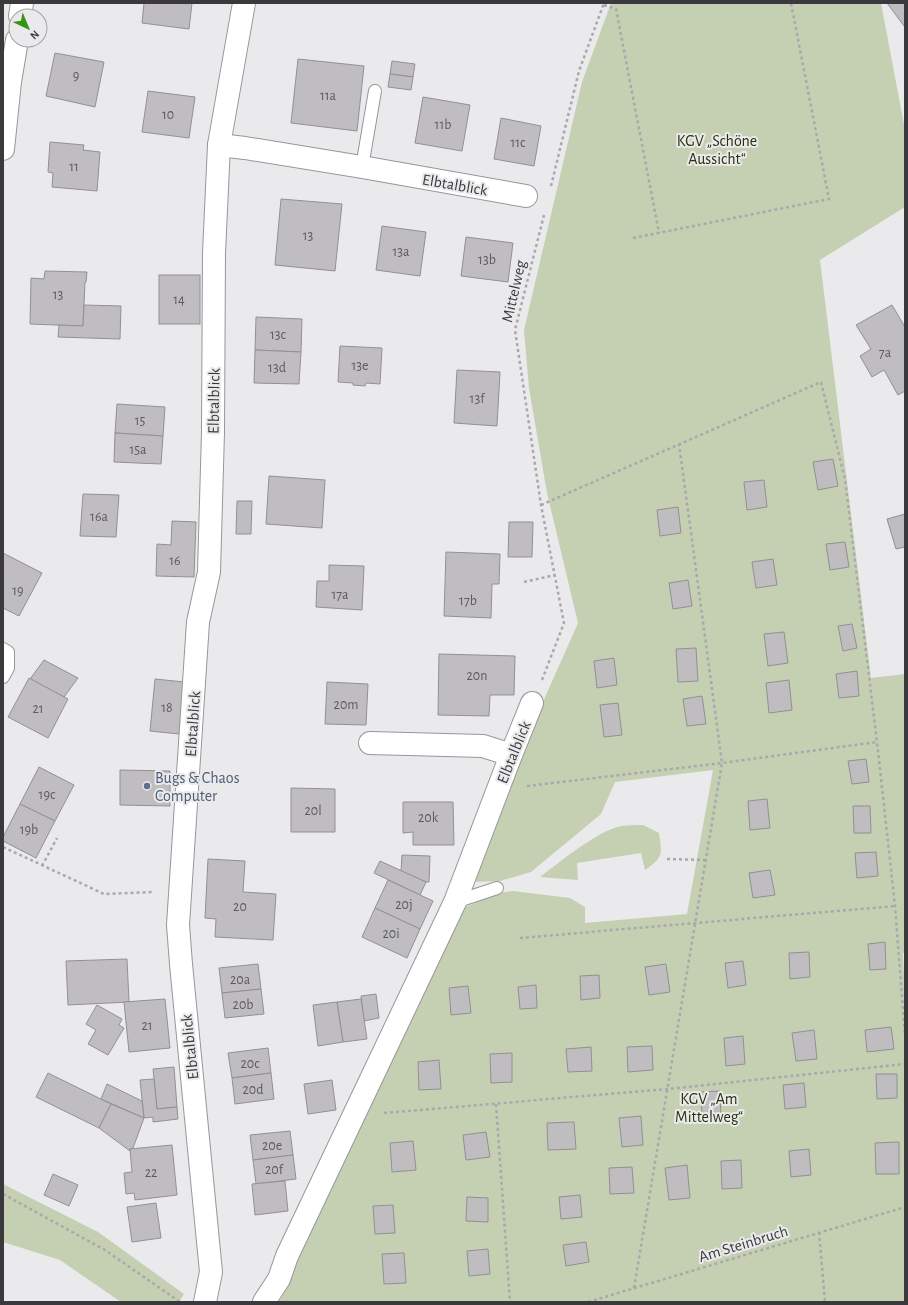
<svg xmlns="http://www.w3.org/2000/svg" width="908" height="1305" font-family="'Alegreya Sans',sans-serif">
	<rect width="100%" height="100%" fill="#eaeaed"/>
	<g fill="#c5cfb2">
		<polygon points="611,3 881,3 905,130 905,207 820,260 871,678 905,674 905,951 903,954 905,996 905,1302 279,1302 283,1295 294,1261 456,911 498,893 513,891 570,898 585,907 585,923 687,914 713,770 615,782 601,814 531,872 500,881 469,882 542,704 578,623 547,493 529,388 524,330 582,82"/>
		<path d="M643 825 659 833C662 854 664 857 645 870L641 853 577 863 578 880 540 877C560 862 597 831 621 826 628 825 636 825 643 825Z"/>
		<polygon points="3,1184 98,1232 184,1294 179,1302 121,1302 60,1260 3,1242"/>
	</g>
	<g fill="#bfbdc0" stroke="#929093">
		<polygon points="144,3 192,3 189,29 142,23"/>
		<polygon points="887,3 905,3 905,25 904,26"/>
		<polygon points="55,53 104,62 95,107 46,96"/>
		<polygon points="298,59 364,66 357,131 291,123"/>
		<polygon points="392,61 415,64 413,77 390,74"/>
		<polygon points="390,74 413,77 411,90 388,87"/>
		<polygon points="148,91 195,97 189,138 142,132"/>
		<polygon points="423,97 470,105 462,151 415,143"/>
		<polygon points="501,118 541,126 534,166 494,159"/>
		<polygon points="50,142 84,145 83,150 100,152 97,191 52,187 53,173 48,172"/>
		<polygon points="281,199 342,204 335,271 275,265"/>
		<polygon points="382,226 426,232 420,276 376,270"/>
		<polygon points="466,237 513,243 508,282 461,276"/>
		<polygon points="45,271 87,272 86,282 85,282 83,326 30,324 31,278 44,279"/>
		<rect x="159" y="275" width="41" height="49"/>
		<polygon points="84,305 121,306 120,339 58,337 59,325 83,326"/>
		<polygon points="892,305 905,327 905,391 898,395 884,370 872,377 860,356 871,349 856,325"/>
		<polygon points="256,317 302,319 301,352 255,350"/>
		<polygon points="340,346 382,348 380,384 366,383 365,386 353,385 353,383 338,382"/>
		<polygon points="255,350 301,352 299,384 254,383"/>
		<polygon points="457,370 500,372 497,426 454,423"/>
		<polygon points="117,404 165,407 163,436 115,433"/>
		<polygon points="115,433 163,436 161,464 114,462"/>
		<polygon points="833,459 838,486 818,490 813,462"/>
		<polygon points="269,476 325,480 322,528 266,524"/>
		<polygon points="764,480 767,507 747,510 744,482"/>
		<polygon points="83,494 119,495 116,537 80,536"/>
		<polygon points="237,501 252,501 251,534 236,534"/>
		<polygon points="678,507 681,533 660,536 657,510"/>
		<polygon points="905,514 905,547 896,549 887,519"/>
		<polygon points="172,521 196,522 194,577 156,576 157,544 171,545"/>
		<polygon points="509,522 533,522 532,557 508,557"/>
		<polygon points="845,542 849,567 830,570 826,544"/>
		<polygon points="446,552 500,554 499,584 492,584 491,618 444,616"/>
		<polygon points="3,553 42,573 19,616 3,608"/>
		<polygon points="773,559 777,585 756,588 752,562"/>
		<polygon points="329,565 364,566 362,610 316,607 317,581 329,581"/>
		<polygon points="688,580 692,606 673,609 669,583"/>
		<polygon points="852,624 857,648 843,651 838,626"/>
		<polygon points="784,632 788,663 768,666 764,634"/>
		<polygon points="696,648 698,681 678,682 676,649"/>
		<polygon points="439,654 515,656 514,695 490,695 489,716 438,715"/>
		<polygon points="614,658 617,685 597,688 594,661"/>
		<polygon points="44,660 78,678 64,697 30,679"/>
		<polygon points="857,671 859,696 839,698 836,674"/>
		<polygon points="29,678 68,699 48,738 8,717"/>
		<polygon points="155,679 184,682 179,734 150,731"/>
		<polygon points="789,680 792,710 769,713 766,683"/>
		<polygon points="327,682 368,684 366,725 325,724"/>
		<polygon points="702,696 706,724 687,726 683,699"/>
		<polygon points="618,703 622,735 604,737 600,705"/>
		<polygon points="866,759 869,782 852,784 848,761"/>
		<polygon points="39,767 74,785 55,821 20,804"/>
		<polygon points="120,770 170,771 170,806 120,805"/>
		<polygon points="291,788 335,789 335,832 291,832"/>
		<polygon points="767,799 770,828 750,830 748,801"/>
		<polygon points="403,802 453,802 454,845 413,845 413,832 403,833"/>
		<polygon points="20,804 55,821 36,858 3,841 3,837"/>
		<polygon points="853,806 870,806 871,833 854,833"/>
		<polygon points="876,852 878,876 857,878 855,853"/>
		<polygon points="402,855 430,856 429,882 426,882 401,871"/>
		<polygon points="208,859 245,861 243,892 276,894 273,940 215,937 216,919 205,918"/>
		<polygon points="380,861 426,882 420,895 374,873"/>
		<polygon points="770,870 775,895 753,898 749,873"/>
		<polygon points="388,880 433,901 420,929 375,908"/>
		<polygon points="375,908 420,929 407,958 362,937"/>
		<polygon points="885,942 886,969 870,970 868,944"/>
		<polygon points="809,952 810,977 790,979 789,953"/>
		<polygon points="127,959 129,1002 68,1005 66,961"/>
		<polygon points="743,961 746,985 728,988 725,963"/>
		<polygon points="258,964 261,989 222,993 219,968"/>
		<polygon points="666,964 670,992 649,995 645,967"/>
		<polygon points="599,975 600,998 581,1000 580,976"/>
		<polygon points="536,985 537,1008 520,1009 518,987"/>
		<polygon points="468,986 471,1013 451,1015 449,988"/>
		<polygon points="261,989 264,1014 225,1018 222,993"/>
		<polygon points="376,994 379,1018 364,1021 361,996"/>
		<polygon points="165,999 170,1048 129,1052 124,1002"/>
		<polygon points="361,999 367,1039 343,1042 337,1002"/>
		<polygon points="337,1002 343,1042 318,1046 313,1005"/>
		<polygon points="97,1005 122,1019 119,1025 124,1028 108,1055 88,1044 96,1030 86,1024"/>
		<polygon points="891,1027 894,1049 867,1052 865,1030"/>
		<polygon points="814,1030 817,1059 796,1061 792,1033"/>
		<polygon points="743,1036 745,1064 726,1066 724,1038"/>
		<polygon points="652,1046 653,1070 628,1072 627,1047"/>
		<polygon points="591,1047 592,1071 568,1072 566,1049"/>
		<polygon points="268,1048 271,1073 232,1078 228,1053"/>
		<polygon points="512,1053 512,1082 491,1083 490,1054"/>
		<polygon points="439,1060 441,1089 419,1090 418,1062"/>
		<polygon points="174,1067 177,1107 157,1109 153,1069"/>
		<polygon points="48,1073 111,1104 99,1128 36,1097"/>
		<polygon points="271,1073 274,1099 235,1104 232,1078"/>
		<polygon points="876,1074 897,1074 897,1098 877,1099"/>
		<polygon points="154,1079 157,1109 177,1107 178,1119 153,1122 153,1117 144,1118 140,1080"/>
		<polygon points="332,1080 336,1110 308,1114 304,1084"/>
		<polygon points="804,1083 806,1107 785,1109 783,1085"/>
		<polygon points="107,1084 142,1101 144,1118 101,1099"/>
		<polygon points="720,1091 721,1119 702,1120 701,1092"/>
		<polygon points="111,1104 144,1118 133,1148 130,1149 130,1151 99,1128"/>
		<polygon points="641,1116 643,1145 622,1147 619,1118"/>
		<polygon points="574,1122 576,1149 548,1150 547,1123"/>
		<polygon points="290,1131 293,1155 253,1160 250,1135"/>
		<polygon points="486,1132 490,1157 466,1160 463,1135"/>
		<polygon points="413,1141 416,1170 392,1172 390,1143"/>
		<polygon points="899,1142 899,1174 876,1174 875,1143"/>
		<polygon points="172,1145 177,1195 135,1200 134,1193 126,1194 124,1173 132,1172 130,1149"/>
		<polygon points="809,1149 811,1175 791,1177 789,1151"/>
		<polygon points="293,1155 296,1179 256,1184 253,1160"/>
		<polygon points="741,1160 742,1188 722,1189 721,1161"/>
		<polygon points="687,1165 690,1198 669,1200 665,1168"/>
		<polygon points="632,1167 634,1193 610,1194 609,1168"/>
		<polygon points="53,1174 78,1185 69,1206 44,1195"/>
		<polygon points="285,1181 288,1211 255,1215 252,1184"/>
		<polygon points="580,1195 582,1217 561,1219 559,1197"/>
		<polygon points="467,1197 488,1198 488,1222 466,1221"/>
		<polygon points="156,1203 161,1238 132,1242 127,1207"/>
		<polygon points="393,1205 395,1233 375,1234 373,1206"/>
		<polygon points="586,1242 589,1262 566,1266 563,1245"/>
		<polygon points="488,1249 490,1274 469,1276 467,1251"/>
		<polygon points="404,1253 406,1283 384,1284 382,1254"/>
	</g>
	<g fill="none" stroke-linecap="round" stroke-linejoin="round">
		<g stroke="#97979a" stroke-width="14">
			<g id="service">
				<polyline points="362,167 375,91"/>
				<polyline points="3,649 8,652 8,668 3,677"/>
				<polyline points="455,902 497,888"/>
			</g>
		</g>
		<g stroke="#97979a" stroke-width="24">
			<g id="minor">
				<polyline points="20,16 22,3"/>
				<polyline points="219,145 245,148 362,167 526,196"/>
				<polyline points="3,149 10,82 17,40"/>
				<polyline points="370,743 483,746 511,755"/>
				<polyline points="264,1302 279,1279 287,1256 455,902 511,755 532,703"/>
			</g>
		</g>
		<g stroke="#97979a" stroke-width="24">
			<polyline id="tertiary" points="205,1302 211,1272 181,964 178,925 198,622 209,572 213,432 214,253 219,145 244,3"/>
		</g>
		<g stroke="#a9a9ac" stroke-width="2.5" stroke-dasharray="3 3" stroke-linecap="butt">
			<polyline points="604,5 616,9 659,233"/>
			<polyline points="551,186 579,71 604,3"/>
			<polyline points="633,238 829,199 791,3"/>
			<polyline points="541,505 821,382 845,479 877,742 895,906 905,1036"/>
			<polyline points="524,582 555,575"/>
			<polyline points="542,680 564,623 541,505 515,330 544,215"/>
			<polyline points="527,786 722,763 877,742"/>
			<polyline points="3,847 104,894 154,892"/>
			<polyline points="667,859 706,860"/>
			<polyline points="42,866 57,838"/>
			<polyline points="520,938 895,906"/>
			<polyline points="496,1104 510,1302"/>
			<polyline points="384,1113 668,1089 905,1064"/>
			<polyline points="3,1194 105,1250 180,1302"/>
			<polyline points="819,1232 825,1302"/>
			<polyline points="634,1288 722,763 679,444"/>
			<polyline points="588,1302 905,1207"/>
		</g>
		<use href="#service" stroke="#fff" stroke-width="12"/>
		<use href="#minor" stroke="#fff" stroke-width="22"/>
		<use href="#tertiary" stroke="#fff" stroke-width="22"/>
	</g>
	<circle fill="#5c6f8a" stroke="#eaeaed" stroke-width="1.5" cx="147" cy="786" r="4"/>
	<g text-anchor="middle" stroke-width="4" stroke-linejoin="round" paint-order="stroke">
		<g font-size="14" fill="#5b5b5d">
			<text x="76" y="80">9</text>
			<text x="328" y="100">11a</text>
			<text x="168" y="119">10</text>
			<text x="443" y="129">11b</text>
			<text x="518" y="147">11c</text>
			<text x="74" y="171">11</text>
			<text x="308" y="240">13</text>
			<text x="401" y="256">13a</text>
			<text x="487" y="264">13b</text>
			<text x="58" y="299">13</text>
			<text x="179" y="304">14</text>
			<text x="278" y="339">13c</text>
			<text x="885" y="357">7a</text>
			<text x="360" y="370">13e</text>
			<text x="277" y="372">13d</text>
			<text x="477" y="403">13f</text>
			<text x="140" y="425">15</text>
			<text x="138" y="454">15a</text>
			<text x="99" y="521">16a</text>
			<text x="175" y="565">16</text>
			<text x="18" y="595">19</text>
			<text x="340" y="599">17a</text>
			<text x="468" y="605">17b</text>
			<text x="477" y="680">20n</text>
			<text x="346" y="709">20m</text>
			<text x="167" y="712">18</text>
			<text x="38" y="713">21</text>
			<text x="47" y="799">19c</text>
			<text x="313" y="815">20l</text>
			<text x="428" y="822">20k</text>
			<text x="29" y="834">19b</text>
			<text x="404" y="909">20j</text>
			<text x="240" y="911">20</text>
			<text x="391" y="938">20i</text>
			<text x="240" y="984">20a</text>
			<text x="243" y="1009">20b</text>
			<text x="147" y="1030">21</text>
			<text x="250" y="1068">20c</text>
			<text x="253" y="1094">20d</text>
			<text x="272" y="1150">20e</text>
			<text x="274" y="1174">20f</text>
			<text x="151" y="1177">22</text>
		</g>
		<g font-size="16" fill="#283209" stroke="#eaeaed">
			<text x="717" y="146">KGV „Schöne<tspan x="717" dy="18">Aussicht“</tspan></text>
			<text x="709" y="1104">KGV „Am<tspan x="709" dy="18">Mittelweg“</tspan></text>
		</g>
		<g font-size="16" fill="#3a3a3c" stroke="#eaeaed">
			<text transform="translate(455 184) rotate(10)" y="6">Elbtalblick</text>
			<text transform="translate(513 291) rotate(-77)" y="6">Mittelweg</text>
			<text transform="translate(213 401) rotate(-89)" y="6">Elbtalblick</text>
			<text transform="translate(192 724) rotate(-86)" y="6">Elbtalblick</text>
			<text transform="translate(513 752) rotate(-68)" y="6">Elbtalblick</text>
			<text transform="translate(189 1047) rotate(-96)" y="6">Elbtalblick</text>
			<text transform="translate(743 1243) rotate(-17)" y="6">Am Steinbruch</text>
		</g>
		<g font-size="16" fill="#4e5e75" stroke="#eaeaed" text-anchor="start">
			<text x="155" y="783">Bugs &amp; Chaos<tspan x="155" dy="18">Computer</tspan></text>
		</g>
	</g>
	<rect width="908" height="1305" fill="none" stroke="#3a3a3c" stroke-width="8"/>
	<g transform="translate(28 28) rotate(136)"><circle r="19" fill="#eaeaed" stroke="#a4a4a6"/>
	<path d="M0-3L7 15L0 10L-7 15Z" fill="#339415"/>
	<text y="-6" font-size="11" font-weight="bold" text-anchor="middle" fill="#3a3a3c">N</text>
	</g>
</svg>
